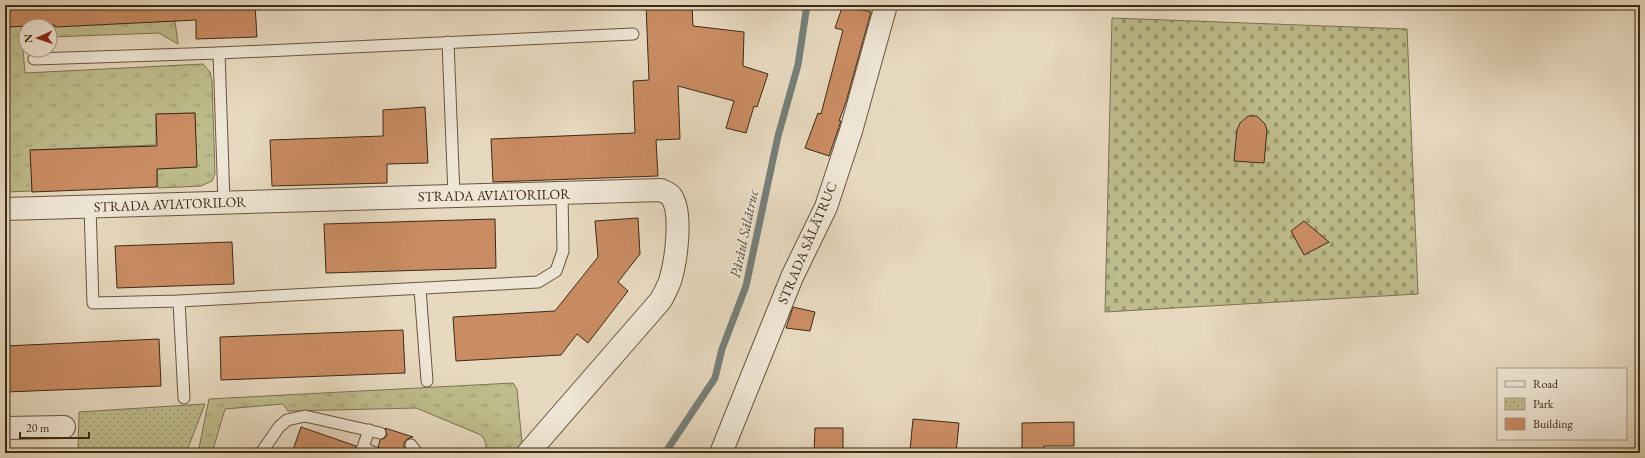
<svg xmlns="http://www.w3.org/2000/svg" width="1645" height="458" font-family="'EB Garamond',serif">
	<defs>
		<pattern id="grass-tufts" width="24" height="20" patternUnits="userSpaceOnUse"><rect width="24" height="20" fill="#bebc8c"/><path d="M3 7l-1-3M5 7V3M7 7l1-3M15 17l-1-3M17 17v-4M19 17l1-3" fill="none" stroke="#9c9971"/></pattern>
		<pattern id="cemetery-stones" width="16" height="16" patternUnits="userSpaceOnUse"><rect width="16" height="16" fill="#bebc8c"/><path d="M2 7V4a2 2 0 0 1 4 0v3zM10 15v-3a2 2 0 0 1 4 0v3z" fill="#9c9971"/></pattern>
		<pattern id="park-dots" width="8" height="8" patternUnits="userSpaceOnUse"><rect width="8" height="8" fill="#bebc8c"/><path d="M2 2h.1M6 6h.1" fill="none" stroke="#9c9971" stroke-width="1.8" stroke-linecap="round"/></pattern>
	</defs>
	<rect width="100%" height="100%" fill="#e7d9bf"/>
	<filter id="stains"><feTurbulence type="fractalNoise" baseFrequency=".005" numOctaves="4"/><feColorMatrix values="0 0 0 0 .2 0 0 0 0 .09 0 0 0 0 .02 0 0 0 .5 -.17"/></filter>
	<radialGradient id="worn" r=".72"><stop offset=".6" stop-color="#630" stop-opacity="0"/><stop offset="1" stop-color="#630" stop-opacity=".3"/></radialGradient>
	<g fill="url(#grass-tufts)" stroke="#7c7450">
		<polygon points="35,5 56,25 175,21 178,44 159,33 50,37 50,26 35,26"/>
		<polygon points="26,26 26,38 22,38 25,73 203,64 210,72 212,81 215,174 212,181 201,186 158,188 157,169 196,167 195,113 156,114 156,145 31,150 32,191 5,192 5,27"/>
		<path d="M513 383 517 389 522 444 520 453H485C487 446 486 441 481 435L416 408 288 411 283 404 225 409 212 453H198L209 399Z"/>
	</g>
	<polygon fill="url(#cemetery-stones)" stroke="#7c7450" points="1112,18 1407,29 1418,294 1105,312"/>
	<polygon fill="url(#park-dots)" stroke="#7c7450" points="205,404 186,453 78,453 79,412"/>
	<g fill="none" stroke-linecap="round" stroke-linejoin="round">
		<polyline stroke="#757f79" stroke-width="7" points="665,453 715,378 722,349 746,286 778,136 798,65 807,5"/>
	</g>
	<g fill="#ca8c63" stroke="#3b2b15">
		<polygon points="5,5 255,5 257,37 196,39 196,20 55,27 55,25 5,27"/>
		<polygon points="646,5 692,5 693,26 744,32 743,66 768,74 757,107 754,106 746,133 726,128 734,101 678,86 680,139 656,140 658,176 493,182 491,139 635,133 633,81 649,80"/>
		<polygon points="843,5 871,12 846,102 839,121 841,121 839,127 829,156 805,148 818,113 821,114 843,30 835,28"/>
		<polygon points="425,107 428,163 387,164 387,183 272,186 270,140 383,136 383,110"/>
		<polygon points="195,113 197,167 157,169 157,187 32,192 30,150 157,146 156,114"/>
		<polygon points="1248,116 1257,116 1265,124 1267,130 1264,163 1234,161 1237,130 1240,123"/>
		<polygon points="638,218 640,254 618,282 628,291 588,343 577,334 561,355 456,361 453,317 555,311 598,257 595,221"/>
		<polygon points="495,219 496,268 326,273 324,224"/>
		<polygon points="1304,221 1329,242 1304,255 1291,231"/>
		<polygon points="232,242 234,284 117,288 115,246"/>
		<polygon points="793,307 815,312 810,331 786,328"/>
		<polygon points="403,330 405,373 221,380 220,337"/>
		<polygon points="159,339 161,386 5,392 5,346"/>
		<polygon points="913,419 959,423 956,453 910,450"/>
		<polygon points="1074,422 1074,446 1044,446 1044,453 1022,453 1022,423"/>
		<polygon points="301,427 356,446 354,453 292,453"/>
		<polygon points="385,428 413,437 407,439 404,443 404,446 407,453 382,453 381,449 378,447 380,440 385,438 387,435"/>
		<polygon points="815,428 843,428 843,453 814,453"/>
	</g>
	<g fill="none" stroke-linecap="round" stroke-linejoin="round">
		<g stroke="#665640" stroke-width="13">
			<g id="lane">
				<polyline points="448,42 454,196"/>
				<polyline points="219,53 633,34"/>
				<polyline points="34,59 219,53 224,203"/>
				<polyline points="90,207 93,303 179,301 538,282 556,271 563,251 562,193"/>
				<polyline points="420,289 427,381"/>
				<polyline points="179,301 184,398"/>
				<polyline points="411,445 417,453"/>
				<polyline points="363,448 375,453"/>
				<polyline points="261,453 279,427 287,420 305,416 380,433"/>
				<polyline points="361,453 369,430"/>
			</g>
		</g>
		<g stroke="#665640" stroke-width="24">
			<g id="street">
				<path d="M5 209 661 190C664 192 669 193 671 196 683 212 676 262 670 281 668 287 664 294 661 300L528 453"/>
				<polyline points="5,428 64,427"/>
				<polyline points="721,453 792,277 826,207 851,131 886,5"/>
			</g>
		</g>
		<use href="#lane" stroke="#efe6d5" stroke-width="11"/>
		<use href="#street" stroke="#efe6d5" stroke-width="22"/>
	</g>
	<g text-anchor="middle" stroke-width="3" stroke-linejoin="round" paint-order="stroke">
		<g font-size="14" fill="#3b2b15" stroke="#efe6d5">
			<text transform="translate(494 195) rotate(-1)" y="5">STRADA AVIATORILOR</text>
			<text transform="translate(170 204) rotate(-2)" y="5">STRADA AVIATORILOR</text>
			<text transform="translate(807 243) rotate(-67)" y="5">STRADA SĂLĂTRUC</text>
		</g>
		<g font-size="15" font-style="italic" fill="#534e3f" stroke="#efe6d5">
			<text transform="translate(744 234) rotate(-78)" y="5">Pârâul Sălătruc</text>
		</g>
	</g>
	<rect width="1645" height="458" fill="none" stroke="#e7d9bf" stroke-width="20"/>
	<rect x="6" y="6" width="1633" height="446" fill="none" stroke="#3b2b15" stroke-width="2"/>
	<rect x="10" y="10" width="1625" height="438" fill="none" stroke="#3b2b15"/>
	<rect x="1497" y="368" width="130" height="72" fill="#efe6d5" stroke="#a79b88"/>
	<rect x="1505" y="381" width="20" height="6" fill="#efe6d5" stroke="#a79b88"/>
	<text x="1533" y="388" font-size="12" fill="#3b2b15">Road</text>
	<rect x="1505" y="398" width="20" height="12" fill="url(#park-dots)" stroke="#a79b88"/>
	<text x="1533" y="408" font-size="12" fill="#3b2b15">Park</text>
	<rect x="1505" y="418" width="20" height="12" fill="#ca8c63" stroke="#a79b88"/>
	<text x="1533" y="428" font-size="12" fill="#3b2b15">Building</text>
	<g transform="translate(38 38) rotate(267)"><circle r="19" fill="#efe6d5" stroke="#a79b88"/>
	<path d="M0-3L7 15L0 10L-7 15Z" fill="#8f2418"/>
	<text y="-6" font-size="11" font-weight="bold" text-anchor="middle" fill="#3b2b15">N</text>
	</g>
	<path d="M20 432v6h69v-6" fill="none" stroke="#3b2b15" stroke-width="2"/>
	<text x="26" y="432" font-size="12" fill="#3b2b15" stroke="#efe6d5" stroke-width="3" paint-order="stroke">20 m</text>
	<rect width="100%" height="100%" filter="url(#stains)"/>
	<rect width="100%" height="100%" fill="url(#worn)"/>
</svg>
